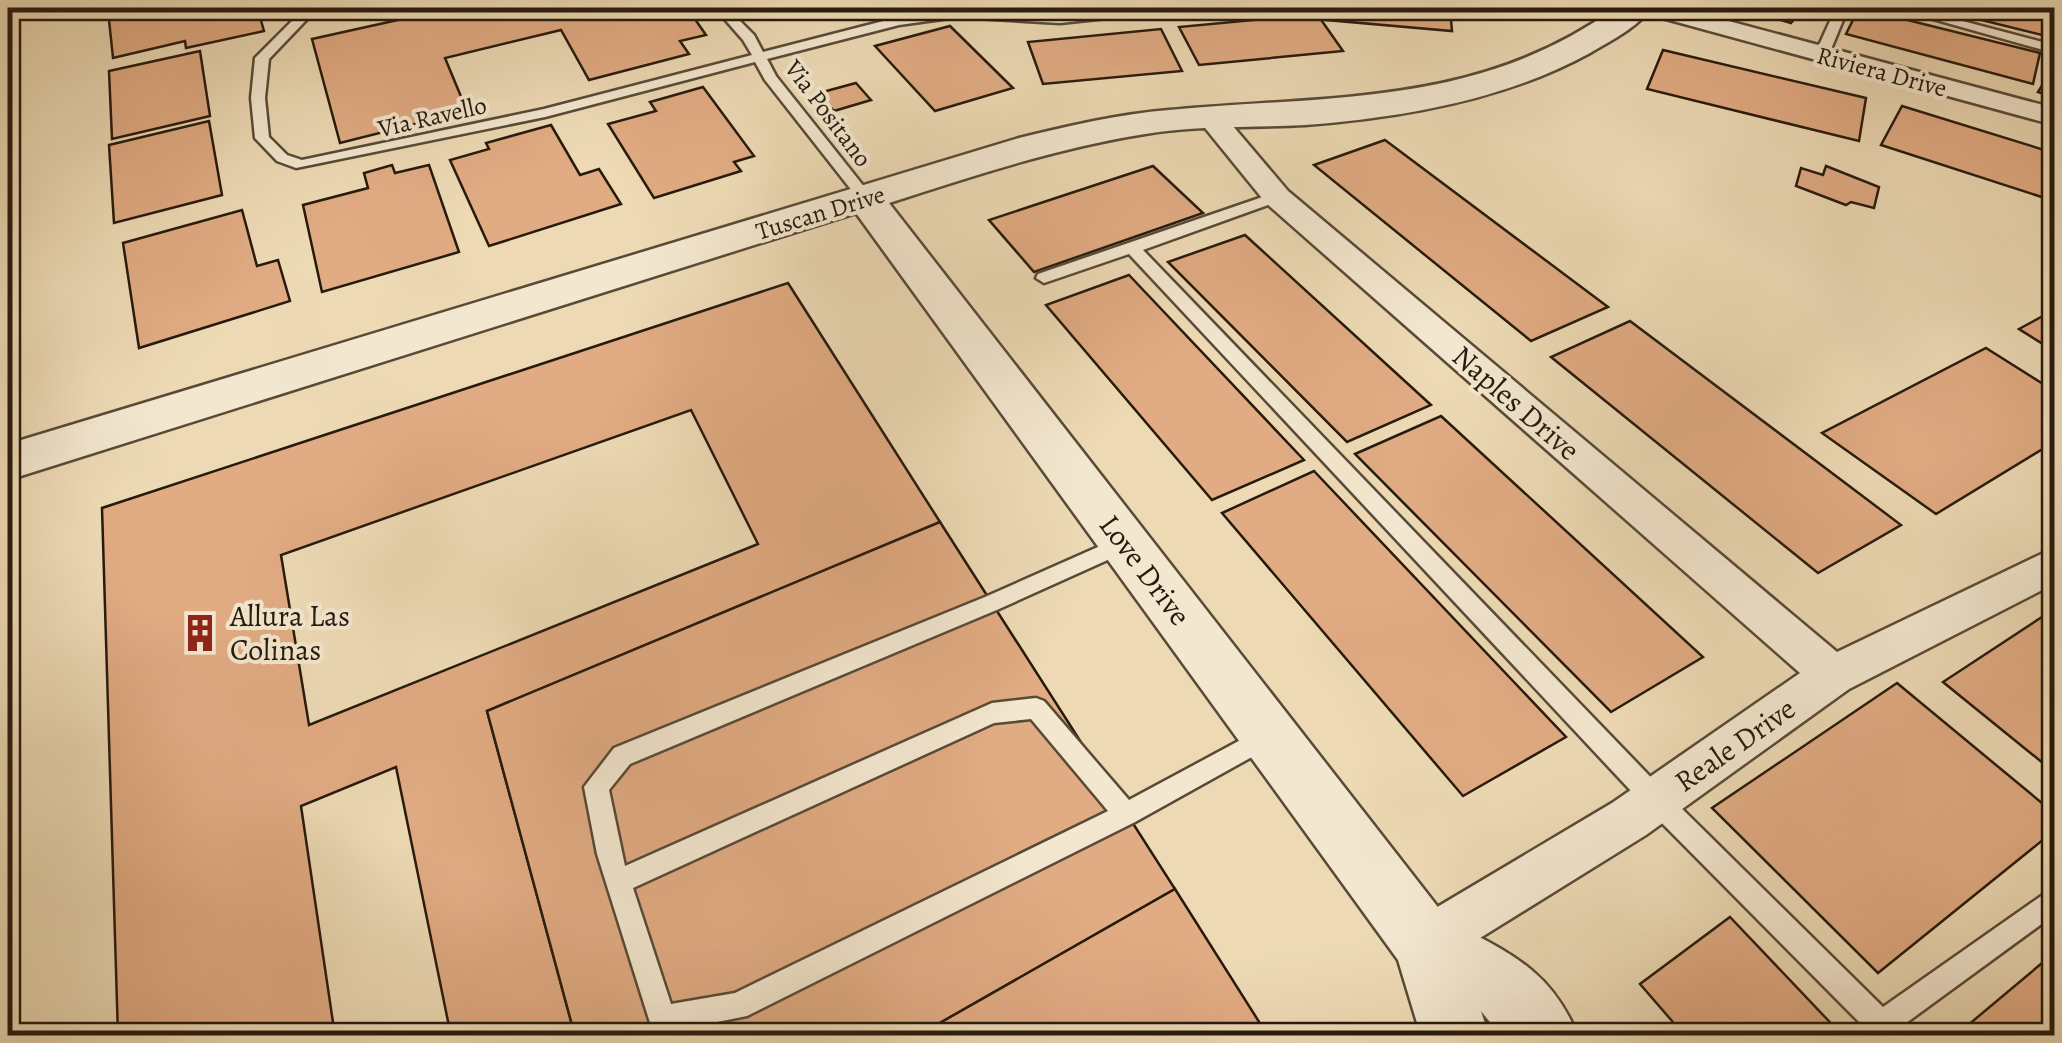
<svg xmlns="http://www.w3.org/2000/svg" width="2062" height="1043" font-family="Alegreya,serif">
	<rect width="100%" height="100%" fill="#eddab5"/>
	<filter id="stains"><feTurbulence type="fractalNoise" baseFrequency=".002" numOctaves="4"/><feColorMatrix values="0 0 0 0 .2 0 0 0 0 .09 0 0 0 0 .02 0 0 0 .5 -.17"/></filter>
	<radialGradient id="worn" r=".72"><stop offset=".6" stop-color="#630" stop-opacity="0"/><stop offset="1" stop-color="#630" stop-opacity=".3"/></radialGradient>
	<g fill="#e1ab83" stroke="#261a0d" stroke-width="2.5" fill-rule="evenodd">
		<polygon points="145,8 277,8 279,13 260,17 264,31 186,48 185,41 113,58 109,20 145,12"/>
		<polygon points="452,8 660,8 666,18 690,12 706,35 680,41 689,54 589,80 561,30 445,58 467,111 340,143 312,39"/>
		<polygon points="1327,8 1450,8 1452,31 1327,20"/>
		<polygon points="1739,8 1803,8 1791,23"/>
		<polygon points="1859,8 2040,53 2033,84 1846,34"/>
		<polygon points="1933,8 2054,9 2054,38"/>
		<polygon points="1317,14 1343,51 1199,65 1179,27"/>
		<polygon points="950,26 1013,88 935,111 875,46"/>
		<polygon points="1161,29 1182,71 1043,84 1028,42"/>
		<polygon points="1663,50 1866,98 1859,141 1647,89"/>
		<polygon points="200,51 210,116 112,139 109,71"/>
		<polygon points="2054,66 2054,97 2038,92"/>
		<polygon points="856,83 871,100 834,111 819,93"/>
		<polygon points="703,87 754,156 734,162 741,171 654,198 608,124 656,111 650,102"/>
		<polygon points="1902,106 2054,153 2054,201 1881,145"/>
		<polygon points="209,121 222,195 114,223 109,145"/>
		<polygon points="551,125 580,175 599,169 621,204 489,246 450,160 489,149 486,143"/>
		<polygon points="1385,140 1608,307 1531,341 1314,165"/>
		<polygon points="392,165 395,173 429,165 459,252 322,292 303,205 368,188 364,173"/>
		<polygon points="1153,166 1203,213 1034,272 989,220"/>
		<polygon points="1826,166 1879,187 1874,208 1851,202 1846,205 1796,186 1801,168 1823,175"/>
		<polygon points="242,210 257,266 278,260 290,301 139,348 123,243"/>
		<polygon points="1245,235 1431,405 1347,442 1168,262"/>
		<polygon points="1129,275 1304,460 1212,500 1046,305"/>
		<path d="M788 283 940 522 487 711 575 1036H451L396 767 301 806 335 1036H118L102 508ZM691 410 758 544 309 725 281 555Z"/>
		<polygon points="2054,310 2054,351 2019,329"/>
		<polygon points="1630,321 1901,525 1818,573 1551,357"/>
		<polygon points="1986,348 2054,391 2054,442 1936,514 1822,433"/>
		<polygon points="1441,416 1703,657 1611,712 1355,454"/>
		<polygon points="1314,471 1566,737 1463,796 1222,513"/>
		<polygon points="940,522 1175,889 917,1036 575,1036 487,711"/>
		<polygon points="2054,609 2054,772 1943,682"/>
		<polygon points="1897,683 2054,813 2054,831 1878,973 1712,808"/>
		<polygon points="1175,889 1268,1036 917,1036"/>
		<polygon points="1730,917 1843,1036 1685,1036 1640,984"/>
		<polygon points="2054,953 2054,1036 1955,1036"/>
	</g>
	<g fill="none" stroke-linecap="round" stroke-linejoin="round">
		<g stroke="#584a37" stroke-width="5">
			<g id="service">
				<polygon points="298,8 310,8 311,15 269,59 265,98 269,137 287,155 302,160 544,109 752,55 743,40 715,8 727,8 754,35 763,52 899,17 957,9 1060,15 1133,8 1170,8 1164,12 1060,23 957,17 899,25 767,59 776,76 873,198 865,203 860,201 765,80 755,62 545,117 296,168 277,161 255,138 251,98 255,58 299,14"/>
				<polygon points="1836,8 1848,8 1829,54 1817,57 1815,54"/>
				<polygon points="1894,8 1913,8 2054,45 2054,53"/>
				<polygon points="1277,192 1282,194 1282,200 1143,250 1665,792 1883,1007 2054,887 2054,915 1902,1026 1907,1036 1873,1036 1647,808 1129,254 1044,283 1036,278 1038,274"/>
				<path d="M1125 535 1132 537 1135 543 1132 549 999 609 630 764 609 790 625 866 992 703 1036 698 1044 701 1129 800 1261 729 1269 726 1277 729 1281 736 1277 743 1135 822 747 1016 662 1033 652 1029 597 854 584 787 614 748 985 597ZM1031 719 1108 811 735 993 671 1004 633 888 994 723Z"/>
			</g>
		</g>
		<g stroke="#584a37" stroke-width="5">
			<g id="minor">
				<polygon points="1640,8 1680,8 2054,108 2054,125 1644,13"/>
				<polygon points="1211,110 1221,112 1288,191 1837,652 2054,548 2054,584 1849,689 1646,835 1443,961 1425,969 1407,961 1399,943 1407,925 1612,803 1800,673 1266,203 1197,118"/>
			</g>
		</g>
		<g stroke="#584a37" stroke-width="5">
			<path id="tertiary" d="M1615 8H1651C1637 28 1610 41 1590 53 1505 100 1401 118 1305 125 1252 128 1198 125 1145 134 1057 148 973 176 889 203L1448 920C1508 953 1550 968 1578 1036H1501L1481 1011 1489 1036H1421L1398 960 856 213 8 480V444L1019 138C1068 126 1119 114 1169 110 1328 95 1478 107 1615 8Z"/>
		</g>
		<use href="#service" fill="#f3e7cf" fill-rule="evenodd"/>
		<use href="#minor" fill="#f3e7cf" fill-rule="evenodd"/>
		<use href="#tertiary" fill="#f3e7cf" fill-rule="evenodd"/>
	</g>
	<defs>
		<g id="building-bare" transform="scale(3)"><path d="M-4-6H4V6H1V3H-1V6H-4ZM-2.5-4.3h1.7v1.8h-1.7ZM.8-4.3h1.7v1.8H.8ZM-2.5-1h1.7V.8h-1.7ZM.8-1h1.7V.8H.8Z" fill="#8f2418" stroke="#f3e7cf" stroke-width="2.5" paint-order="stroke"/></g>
	</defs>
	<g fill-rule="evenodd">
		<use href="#building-bare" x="200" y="633"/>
	</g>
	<g text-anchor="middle" stroke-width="8" stroke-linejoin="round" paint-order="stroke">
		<g font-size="25" fill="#261a0d" stroke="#f3e7cf">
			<text transform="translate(1882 71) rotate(15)" y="9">Riviera Drive</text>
			<text transform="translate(829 113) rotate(53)" y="9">Via Positano</text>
			<text transform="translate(432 116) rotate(-13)" y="9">Via Ravello</text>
			<text transform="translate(820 212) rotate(-17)" y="9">Tuscan Drive</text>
		</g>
		<g font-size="30" fill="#261a0d" stroke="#f3e7cf">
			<text transform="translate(1516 403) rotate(41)" y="10">Naples Drive</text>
			<text transform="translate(1145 570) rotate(53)" y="10">Love Drive</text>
			<text transform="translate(1735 745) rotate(-35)" y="10">Reale Drive</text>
		</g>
		<g font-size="30" fill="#261a0d" stroke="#f3e7cf" text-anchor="start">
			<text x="230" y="626">Allura Las<tspan x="230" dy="34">Colinas</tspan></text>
		</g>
	</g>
	<rect width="2062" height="1043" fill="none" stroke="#eddab5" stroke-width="40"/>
	<rect x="10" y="10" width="2042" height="1023" fill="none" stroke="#261a0d" stroke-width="5"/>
	<rect x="20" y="20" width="2022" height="1003" fill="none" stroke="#261a0d" stroke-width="2.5"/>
	<rect width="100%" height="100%" filter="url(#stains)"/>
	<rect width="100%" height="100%" fill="url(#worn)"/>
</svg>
